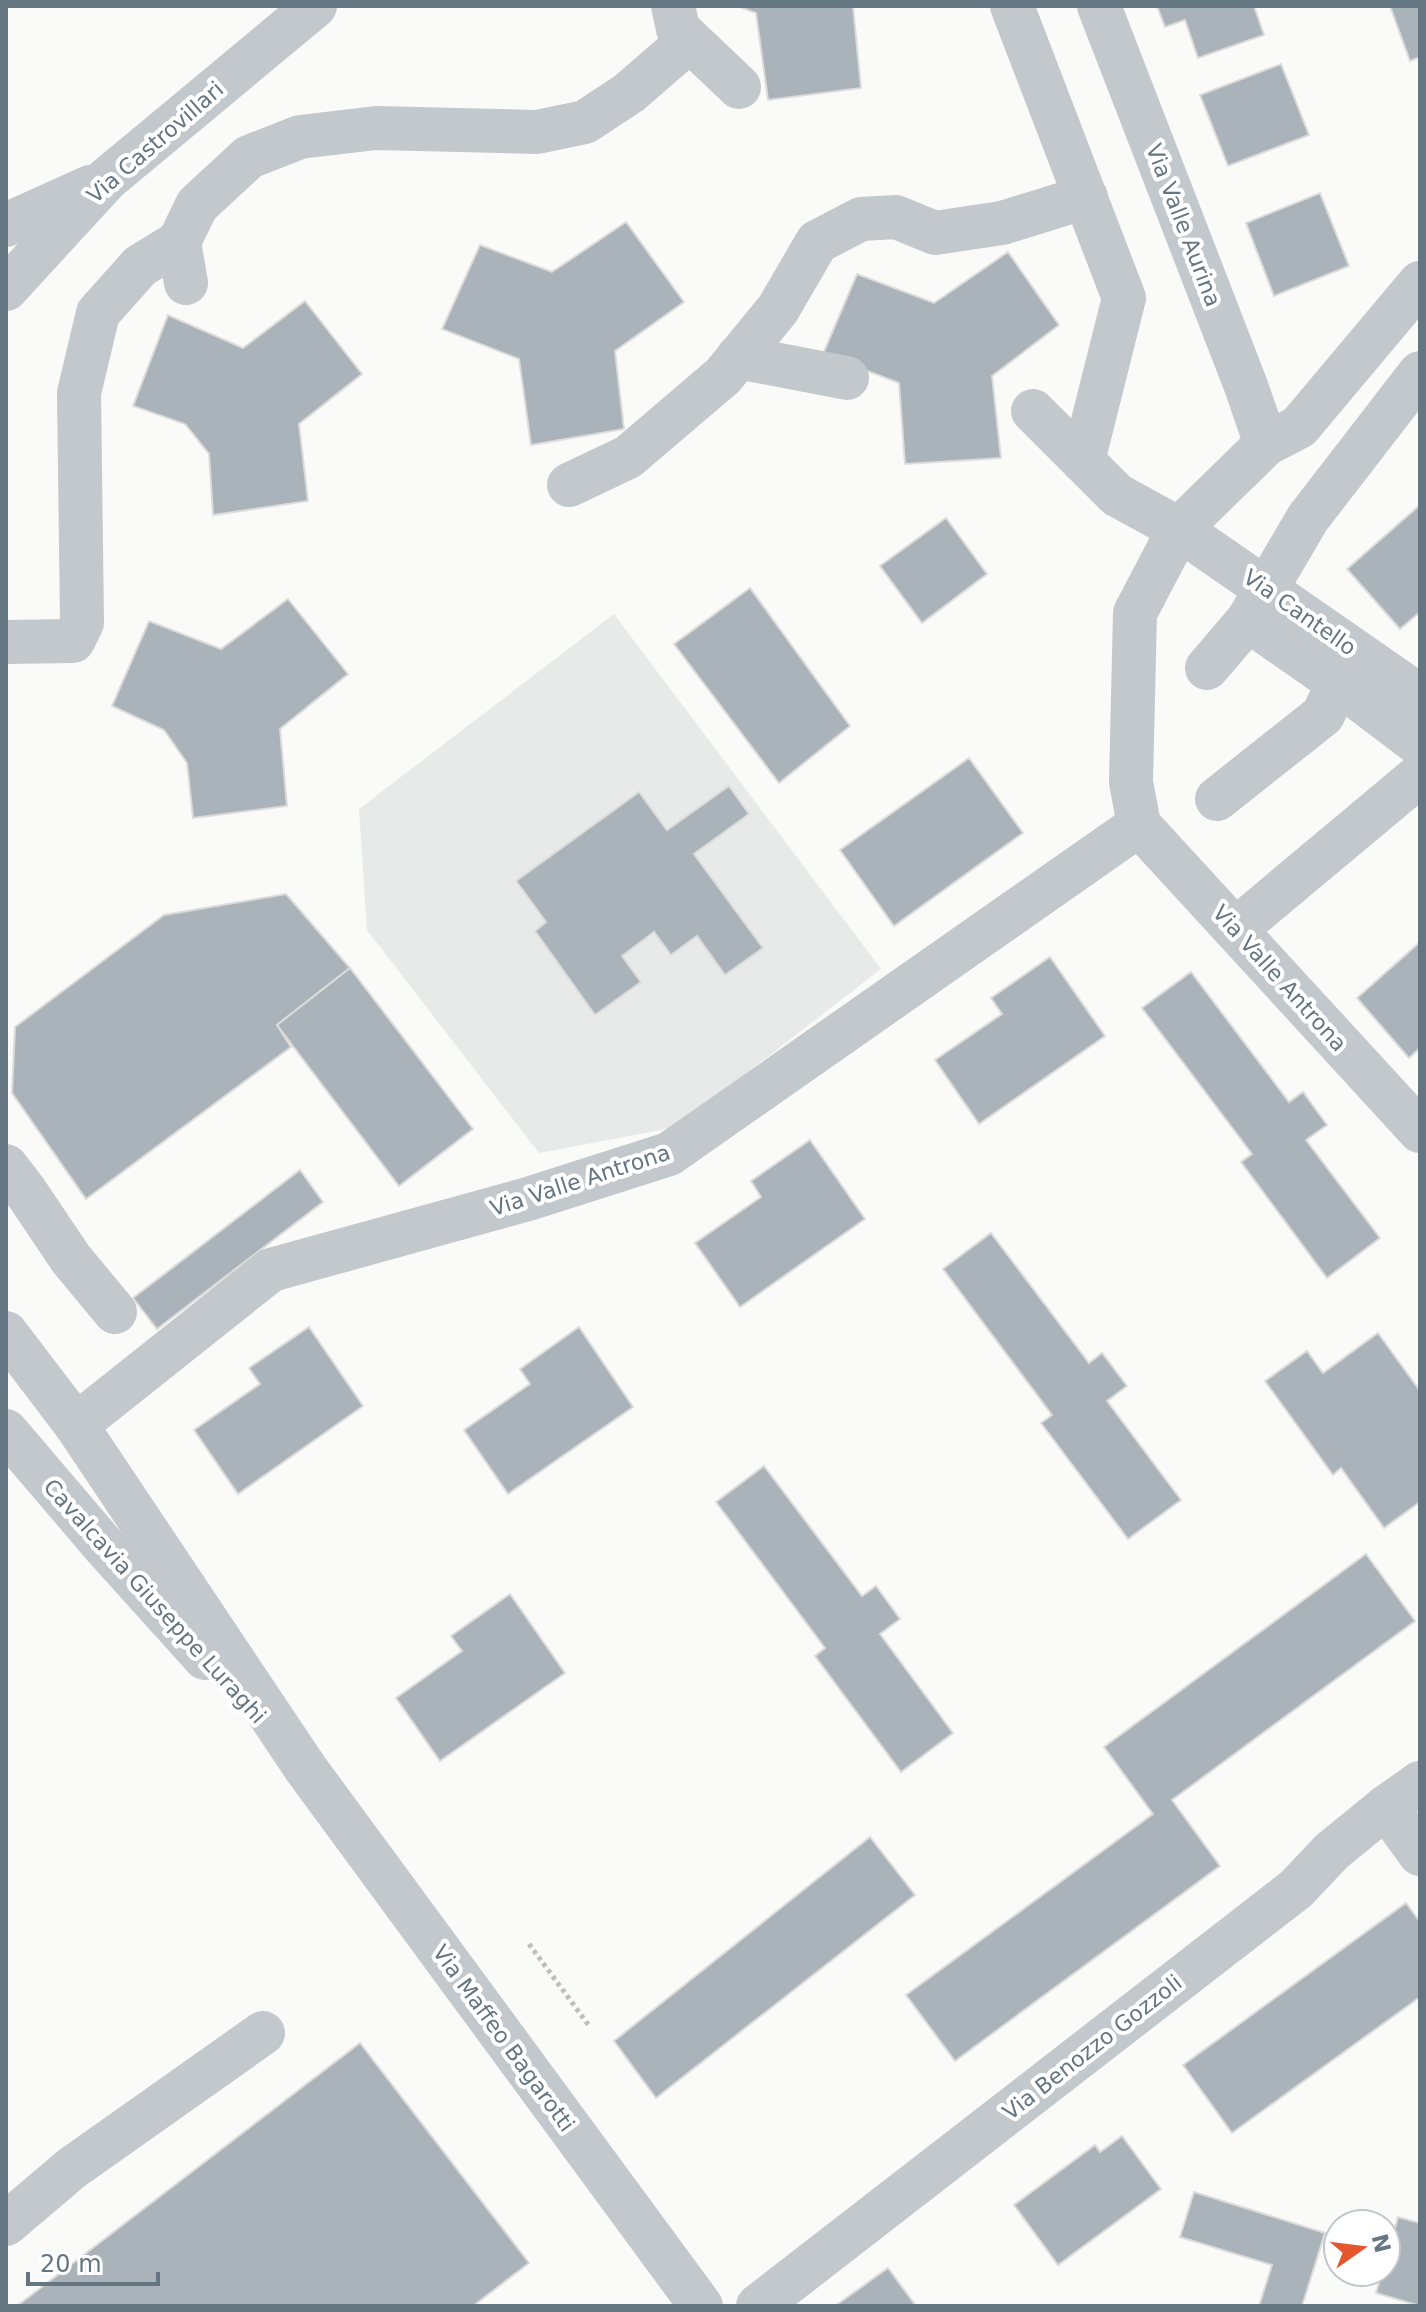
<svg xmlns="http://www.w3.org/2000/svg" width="1426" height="2312" font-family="'DejaVu Sans',sans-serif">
	<rect width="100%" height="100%" fill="#fafaf8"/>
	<polygon fill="#e8e9e9" points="614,614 881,969 677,1127 539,1153 367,930 359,809"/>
	<g fill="#aab3b9" stroke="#dcdcda" stroke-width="2">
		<polygon points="737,6 853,6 861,88 768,100 756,13"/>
		<polygon points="1157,6 1254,6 1264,35 1198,58 1185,20 1165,27"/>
		<polygon points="1390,6 1420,6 1420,57 1410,61"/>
		<polygon points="1281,64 1309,135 1228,166 1200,95"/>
		<polygon points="1320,193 1349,266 1274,296 1246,223"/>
		<polygon points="626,222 684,302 615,351 624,429 531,445 519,359 442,329 480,245 552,272"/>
		<polygon points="1008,252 1059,325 992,376 1001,458 905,464 899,383 823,354 857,274 934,303"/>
		<polygon points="305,301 362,374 299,424 308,501 213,515 209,454 185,424 133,406 168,315 243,348"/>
		<polygon points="1420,505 1420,612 1400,629 1347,569"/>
		<polygon points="946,518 987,574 922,623 880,566"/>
		<polygon points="750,588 850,726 779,783 674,644"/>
		<polygon points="288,599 348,674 280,729 287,806 193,818 187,763 164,730 112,706 149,621 221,649"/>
		<polygon points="969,758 1023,833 894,926 840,850"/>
		<polygon points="729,786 749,814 694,854 763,948 725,975 697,936 671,955 654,932 622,956 641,982 595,1015 535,931 546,922 516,881 639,792 667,830"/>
		<polygon points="286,894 350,968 277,1025 291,1047 86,1199 12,1093 15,1027 164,915"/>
		<polygon points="1420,942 1420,1048 1409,1058 1357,998"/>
		<polygon points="1050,957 1105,1036 979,1124 935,1060 1002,1014 991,998"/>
		<polygon points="350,968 473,1129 399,1186 277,1025"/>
		<polygon points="1191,972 1289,1102 1303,1092 1327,1125 1306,1140 1380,1238 1327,1278 1241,1162 1252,1154 1142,1008"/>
		<polygon points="810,1140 865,1219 740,1307 695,1243 761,1197 751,1181"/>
		<polygon points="300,1170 323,1202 157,1329 133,1298"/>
		<polygon points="991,1233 1089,1363 1102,1353 1127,1386 1107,1401 1181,1500 1128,1539 1041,1423 1052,1415 943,1269"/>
		<polygon points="309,1327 363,1406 238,1494 194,1430 260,1384 249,1368"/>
		<polygon points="579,1327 633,1407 508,1494 464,1430 530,1384 520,1369"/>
		<polygon points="1378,1333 1420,1391 1420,1502 1384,1528 1341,1468 1333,1475 1265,1381 1307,1351 1323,1373"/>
		<polygon points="764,1466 862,1596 876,1586 900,1619 880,1634 953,1733 901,1772 815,1656 825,1648 716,1502"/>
		<polygon points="1366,1554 1415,1621 1172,1800 1220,1866 955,2061 906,1995 1153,1814 1104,1747"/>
		<polygon points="510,1594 565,1673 440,1761 396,1698 462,1651 451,1636"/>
		<polygon points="870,1837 915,1895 656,2098 614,2041"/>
		<polygon points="1406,1903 1420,1922 1420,1997 1232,2133 1183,2065"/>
		<polygon points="360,2043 529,2263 473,2306 17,2306"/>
		<polygon points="1122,2136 1161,2189 1058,2265 1014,2205 1095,2145 1100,2152"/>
		<polygon points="1194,2192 1325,2233 1302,2306 1259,2306 1272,2265 1180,2237"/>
		<polygon points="1398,2217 1420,2223 1420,2306 1376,2293 1382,2272 1386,2272 1386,2260"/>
		<polygon points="888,2268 916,2306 835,2306"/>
	</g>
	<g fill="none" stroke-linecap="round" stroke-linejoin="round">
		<polyline stroke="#bbbfc2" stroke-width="5" stroke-dasharray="4 4" stroke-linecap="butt" points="529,1944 590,2027"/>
		<g stroke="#c3c8cc" stroke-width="44">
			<polyline points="673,6 678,29 739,87"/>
			<polyline points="1012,6 1124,298 1083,461"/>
			<polyline points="1099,6 1246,386 1266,444"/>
			<polyline points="6,225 90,187"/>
			<polyline points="186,283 179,242 197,205 249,157 300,137 376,128 537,132 585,122 629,93 689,41"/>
			<polyline points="1420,283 1299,427 1266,444 1179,529 1135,613 1131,782 1139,825 1420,1131"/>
			<polyline points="6,289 107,179 315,6"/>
			<polyline points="738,357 847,378"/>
			<polyline points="1033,411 1117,495 1179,529 1420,696"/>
			<polyline points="569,485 628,457 723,376 778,309 817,242 861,219 896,217 935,233 1002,223 1086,197"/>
			<polyline points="1248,620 1338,683 1420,745"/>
			<polyline points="6,642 73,641 82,623 79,393 98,313 140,266 179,242"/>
			<polyline points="1207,668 1248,620 1308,518 1420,373"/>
			<polyline points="1217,799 1323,715 1338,683"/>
			<polyline points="1236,929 1420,775"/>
			<polyline points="6,1166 26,1192 71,1259 115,1312"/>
			<polyline points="6,1333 76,1425 306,1769 701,2306"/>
			<polyline points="76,1425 271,1270 528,1199 669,1154 1139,825"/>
			<polyline points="6,1431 104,1546 205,1658"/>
			<polyline points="1386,1807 1420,1854"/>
			<polyline points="6,2224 72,2168 263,2033"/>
			<polyline points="758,2306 1296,1889 1332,1851 1386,1807 1420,1783"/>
		</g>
	</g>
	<g text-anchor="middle" stroke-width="8" stroke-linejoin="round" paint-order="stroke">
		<g font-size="22" fill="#657683" stroke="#fff">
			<text transform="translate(155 142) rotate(-41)" y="8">Via Castrovillari</text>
			<text transform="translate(1184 225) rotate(69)" y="8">Via Valle Aurina</text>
			<text transform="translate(1300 612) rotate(35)" y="8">Via Cantello</text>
			<text transform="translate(1280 978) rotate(48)" y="8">Via Valle Antrona</text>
			<text transform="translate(580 1180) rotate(-18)" y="8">Via Valle Antrona</text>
			<text transform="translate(155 1601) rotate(48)" y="8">Cavalcavia Giuseppe Luraghi</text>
			<text transform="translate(504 2038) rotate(54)" y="8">Via Maffeo Bagarotti</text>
			<text transform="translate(1092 2047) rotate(-38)" y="8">Via Benozzo Gozzoli</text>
		</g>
	</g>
	<rect width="1426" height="2312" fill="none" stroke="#657683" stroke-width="16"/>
	<g transform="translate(1362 2248) rotate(76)"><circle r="38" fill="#ffffff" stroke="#c1c8cd" stroke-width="2"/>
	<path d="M0-6L14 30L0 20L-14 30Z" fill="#e4572e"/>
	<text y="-12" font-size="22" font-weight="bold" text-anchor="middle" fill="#657683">N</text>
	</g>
	<path d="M28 2272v12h130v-12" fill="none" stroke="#657683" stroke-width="4"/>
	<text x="40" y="2272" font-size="24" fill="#657683" stroke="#ffffff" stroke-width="6" paint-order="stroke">20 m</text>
</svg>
